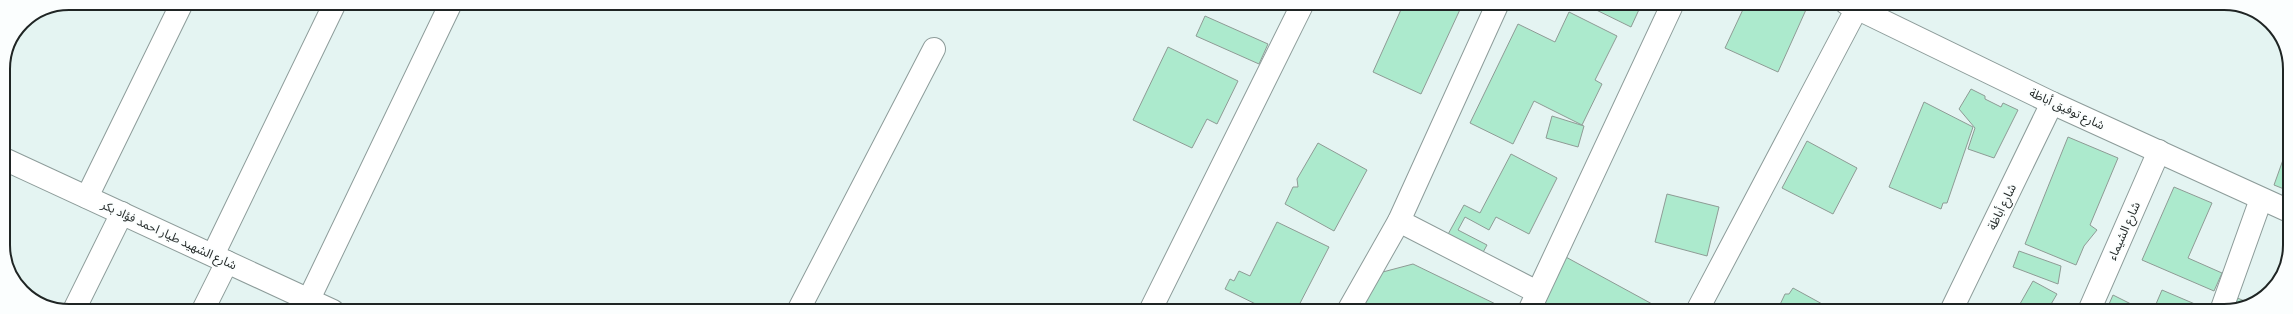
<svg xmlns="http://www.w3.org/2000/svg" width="2293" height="314" font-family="'Archivo Narrow','Noto Sans Arabic',sans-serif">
	<rect width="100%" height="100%" fill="#e4f4f2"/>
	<g fill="#aceacd" stroke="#8e9b95">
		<polygon points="1404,3 1463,3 1421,94 1373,72"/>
		<polygon points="1582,3 1642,3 1631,27"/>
		<polygon points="1746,3 1809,3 1778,72 1725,48"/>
		<polygon points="1569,12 1617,36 1595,80 1602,84 1582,125 1534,101 1513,144 1470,123 1518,24 1555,42"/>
		<polygon points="1205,16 1268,44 1259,64 1196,36"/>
		<polygon points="1168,47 1238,81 1217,124 1207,119 1192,148 1133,120"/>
		<polygon points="1971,89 1985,96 1985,99 2001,107 2003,103 2018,110 1994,158 1968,149 1975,128 1959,109"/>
		<polygon points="1924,102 1973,127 1947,203 1943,203 1941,209 1889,187"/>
		<polygon points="1552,116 1584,126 1578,147 1546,138"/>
		<polygon points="2068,137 2118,158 2090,225 2097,230 2084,246 2076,265 2025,244"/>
		<polygon points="1807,141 1857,168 1833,214 1782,188"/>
		<polygon points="1318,143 1367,170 1334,231 1285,204 1293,187 1298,187 1297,179"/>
		<polygon points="2289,143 2289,191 2274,185"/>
		<polygon points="1511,154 1557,178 1529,234 1496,217 1489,230 1465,217 1458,230 1487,245 1481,256 1446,238 1464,205 1480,213"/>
		<polygon points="2174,187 2212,203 2188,258 2222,273 2214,291 2142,260"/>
		<polygon points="1667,194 1719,207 1707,256 1655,242"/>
		<polygon points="1277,222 1329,247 1296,311 1270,311 1225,289 1230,279 1234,281 1239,271 1250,276"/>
		<polygon points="2019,251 2061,266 2058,284 2013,267"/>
		<polygon points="1564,256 1665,311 1535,311"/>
		<polygon points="1413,264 1510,311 1359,311 1379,273"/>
		<polygon points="2033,281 2057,294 2047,311 2016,311"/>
		<polygon points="1793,288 1835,311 1777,311 1785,294 1789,294"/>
		<polygon points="2162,290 2209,310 2208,311 2153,311"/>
		<polygon points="2113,295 2145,311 2106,311"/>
		<polygon points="2235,297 2247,302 2230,309"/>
	</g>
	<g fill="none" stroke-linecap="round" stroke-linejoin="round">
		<g stroke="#8d9c9a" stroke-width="24">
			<g id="minor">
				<polyline points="1846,3 2052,103 2289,211"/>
				<polyline points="87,197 182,3"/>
				<polyline points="1399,221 1537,292"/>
				<polyline points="213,255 335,3"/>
				<polyline points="309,299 451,3"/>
				<polyline points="74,310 122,213"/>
				<polyline points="203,310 227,262"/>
				<polyline points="798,311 934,49"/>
				<polyline points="1150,311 1303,3"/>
				<polyline points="1348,311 1399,221 1498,3"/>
				<polyline points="1529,311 1673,3"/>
				<polyline points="1697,311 1857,8"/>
				<polyline points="1951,311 2052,103"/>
				<polyline points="2089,311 2159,151"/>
				<polyline points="2221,311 2261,199"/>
			</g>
		</g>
		<g stroke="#8d9c9a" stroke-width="24">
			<polyline id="tertiary" points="4,159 333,311"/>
		</g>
		<use href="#minor" stroke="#fff" stroke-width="22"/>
		<use href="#tertiary" stroke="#fff" stroke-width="22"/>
	</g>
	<g text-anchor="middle" stroke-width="3.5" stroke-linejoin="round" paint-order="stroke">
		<g font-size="12" fill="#1f2524" stroke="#fbfefe">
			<text transform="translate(2067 109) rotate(25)" y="4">شارع توفيق أباظة</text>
			<text transform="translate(2002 207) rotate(-64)" y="4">شارع أباظة</text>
			<text transform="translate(2124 231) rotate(-66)" y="4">شارع الشيماء</text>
			<text transform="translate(169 235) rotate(25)" y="4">شارع الشهيد طيار احمد فؤاد بكر</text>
		</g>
	</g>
	<path d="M0 0H2293V314H0ZM69 10H2224A59 59 0 0 1 2283 69V245A59 59 0 0 1 2224 304H69A59 59 0 0 1 10 245V69A59 59 0 0 1 69 10Z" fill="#fbfefe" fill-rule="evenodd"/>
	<path fill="none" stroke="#1f2524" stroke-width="2" d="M69 10H2224A59 59 0 0 1 2283 69V245A59 59 0 0 1 2224 304H69A59 59 0 0 1 10 245V69A59 59 0 0 1 69 10Z"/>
</svg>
